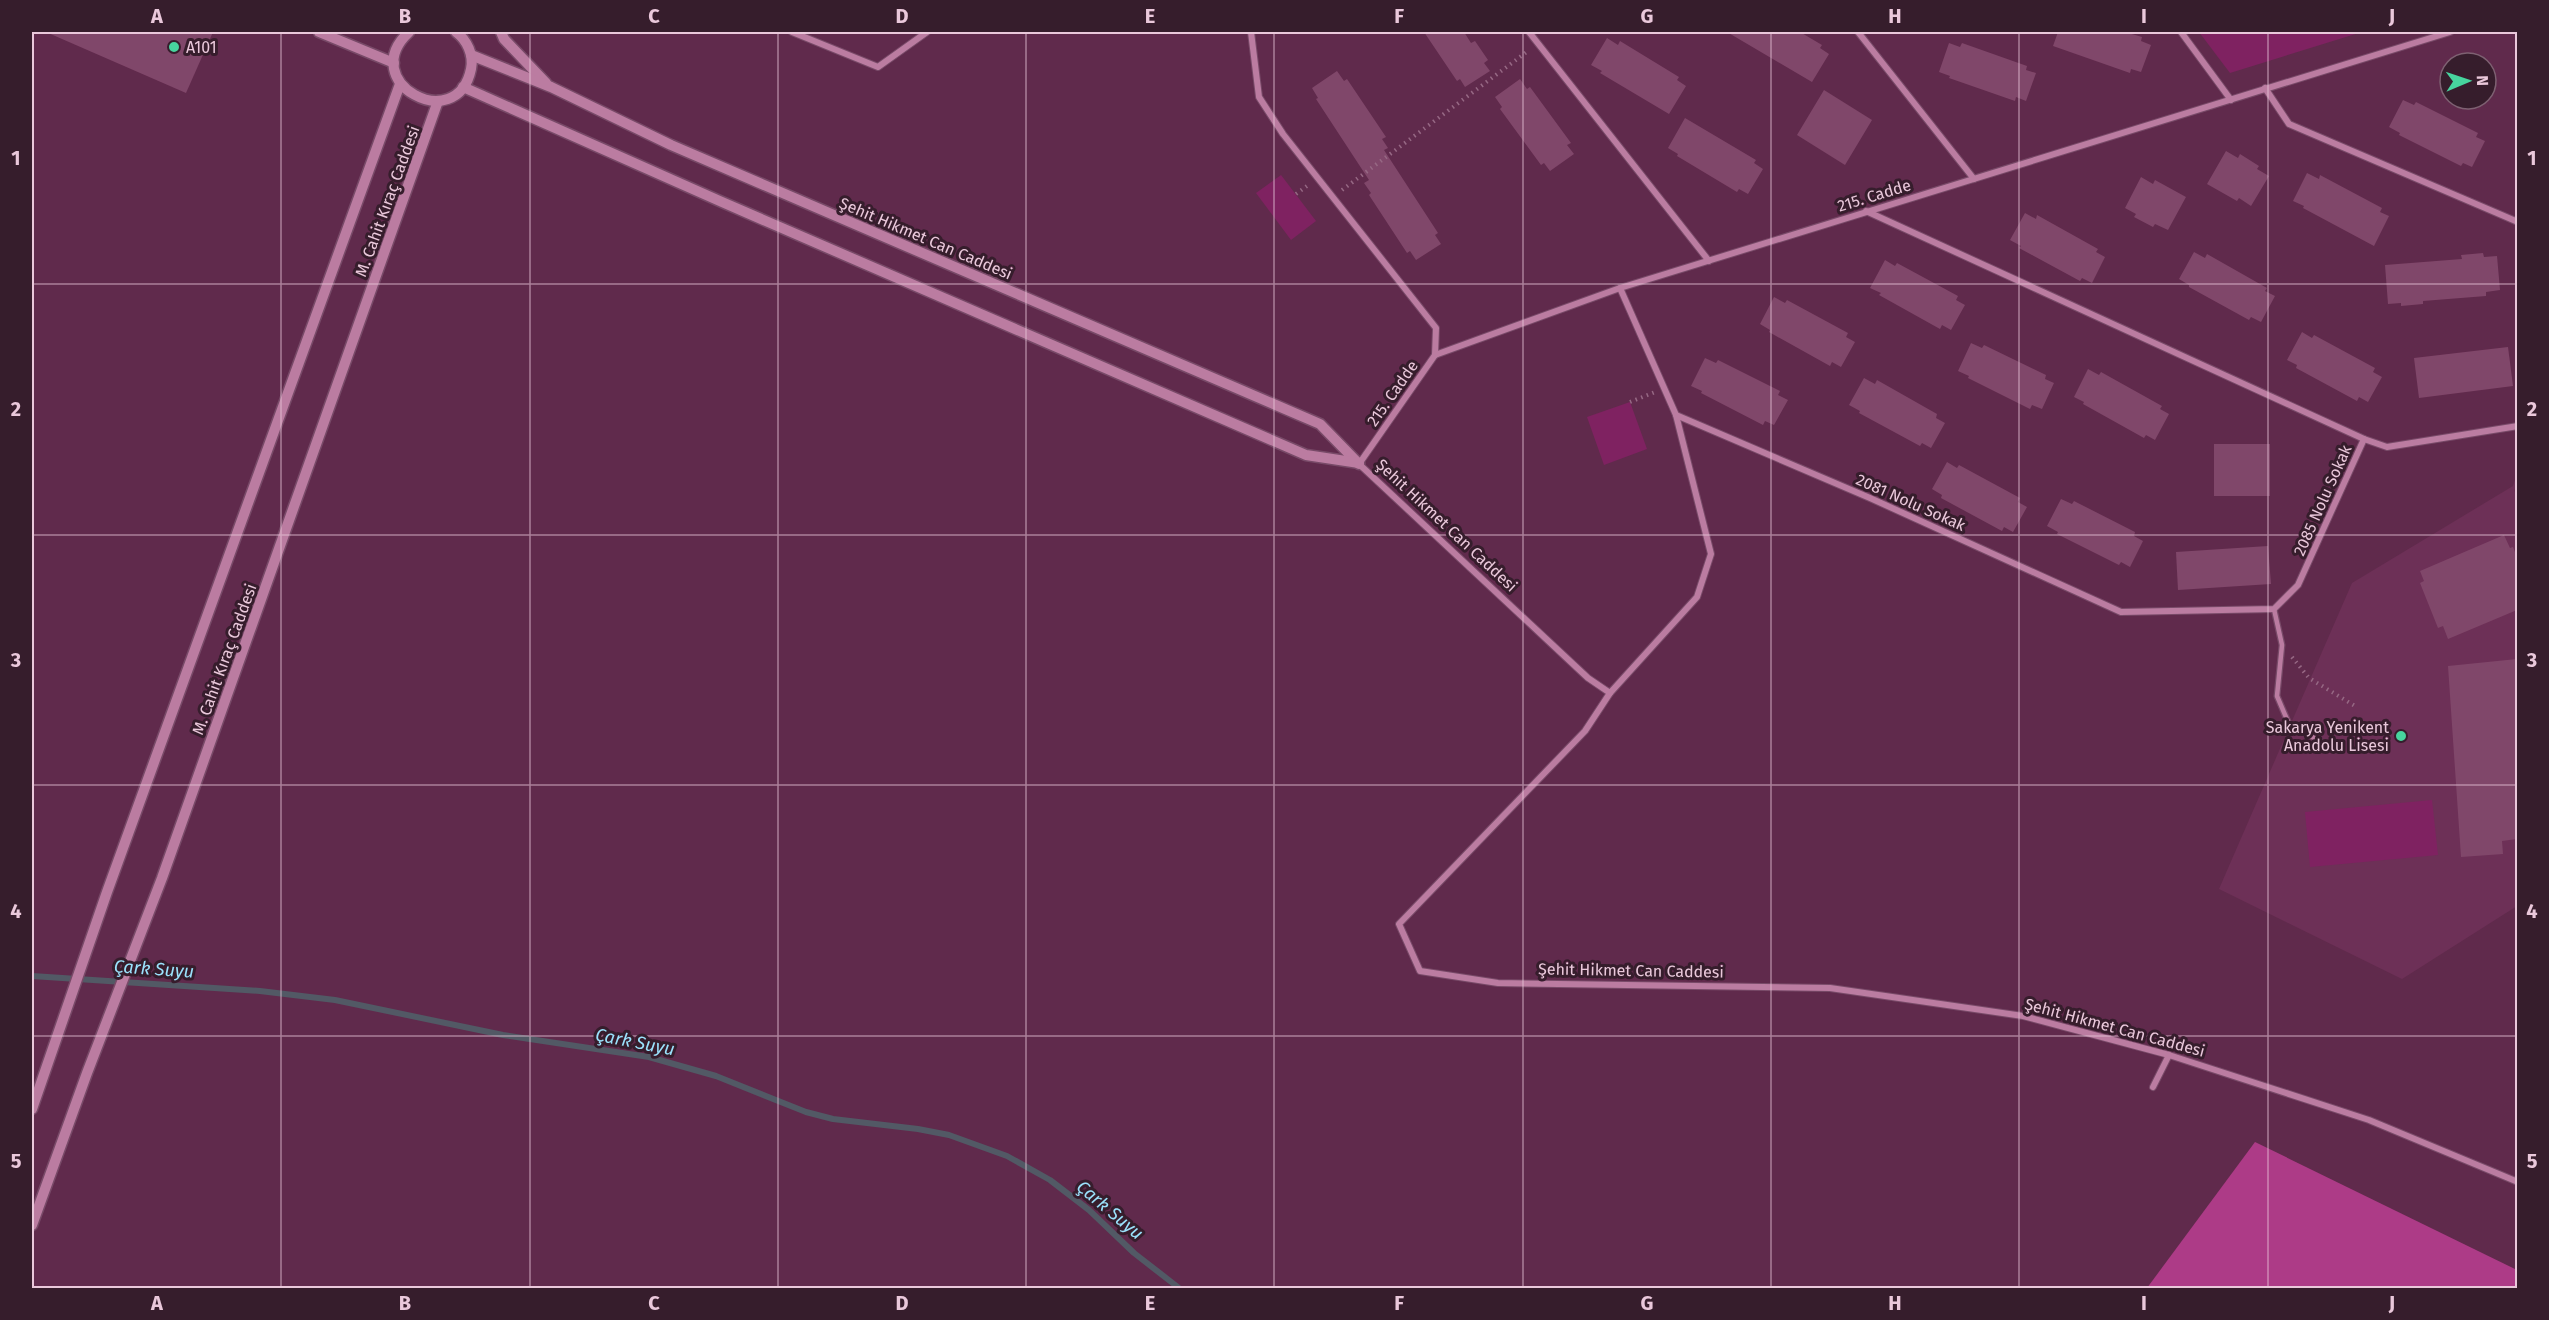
<svg xmlns="http://www.w3.org/2000/svg" width="2549" height="1320" font-family="'Fira Sans',sans-serif">
	<rect width="100%" height="100%" fill="#602a4c"/>
	<polygon fill="#6d3057" points="2517,474 2517,494 2514,489 2518,502 2517,906 2402,979 2219,889 2352,583 2513,486"/>
	<g fill="#7f2261">
		<polygon points="2199,32 2362,32 2230,73"/>
		<polygon points="1281,175 1316,221 1291,240 1256,193"/>
		<polygon points="1630,402 1647,449 1604,465 1587,417"/>
		<polygon points="2432,800 2438,855 2310,867 2305,812"/>
	</g>
	<polygon fill="#ad3b87" points="2255,1142 2517,1270 2517,1288 2147,1288"/>
	<g fill="none" stroke-linecap="round" stroke-linejoin="round">
		<polyline stroke="#525965" stroke-width="6" points="32,976 260,991 335,1000 503,1035 649,1057 716,1076 806,1112 833,1119 918,1129 949,1135 1007,1156 1050,1180 1089,1210 1134,1253 1179,1288"/>
	</g>
	<g fill="#80476a">
		<polygon points="46,32 213,32 186,93"/>
		<polygon points="1424,32 1464,32 1471,43 1475,41 1488,60 1484,63 1490,71 1465,87 1460,79 1457,81"/>
		<polygon points="1727,32 1800,32 1822,45 1820,48 1829,54 1812,82"/>
		<polygon points="2058,32 2125,32 2142,37 2141,41 2151,45 2141,72 2131,69 2130,73 2053,46"/>
		<polygon points="1607,38 1618,45 1620,41 1679,77 1677,80 1686,86 1669,114 1600,73 1602,71 1591,65"/>
		<polygon points="1949,43 1960,47 1962,43 2027,66 2026,70 2036,73 2026,101 2016,97 2015,101 1949,78 1950,76 1939,72"/>
		<polygon points="1337,71 1344,81 1347,79 1386,137 1382,139 1388,148 1384,150 1438,233 1435,235 1441,244 1416,260 1410,251 1407,253 1369,195 1371,193 1364,183 1369,180 1316,99 1318,98 1312,88"/>
		<polygon points="1520,79 1527,89 1530,87 1571,143 1567,145 1574,154 1550,171 1544,163 1541,165 1500,109 1502,107 1495,97"/>
		<polygon points="1824,90 1872,120 1845,165 1797,135"/>
		<polygon points="2403,100 2414,105 2416,102 2478,133 2476,137 2485,141 2472,167 2463,163 2461,166 2399,135 2400,133 2389,127"/>
		<polygon points="1685,118 1756,160 1754,163 1763,169 1748,194 1739,189 1737,192 1677,156 1678,154 1668,148"/>
		<polygon points="2226,151 2238,158 2240,154 2259,166 2257,169 2269,176 2251,206 2239,198 2237,201 2207,184"/>
		<polygon points="2307,173 2319,179 2320,175 2382,208 2380,212 2389,216 2374,246 2303,208 2304,206 2293,201"/>
		<polygon points="2141,177 2153,184 2155,180 2186,197 2168,230 2155,224 2153,227 2134,217 2136,214 2125,208"/>
		<polygon points="2025,213 2036,219 2037,215 2098,249 2096,252 2105,257 2092,283 2082,278 2080,281 2019,248 2021,246 2010,240"/>
		<polygon points="2194,252 2205,258 2207,254 2267,288 2265,291 2275,296 2261,322 2251,317 2249,320 2189,287 2189,285 2179,279"/>
		<polygon points="2483,253 2484,257 2497,256 2500,290 2486,292 2486,296 2423,301 2423,304 2401,306 2401,303 2388,304 2385,265 2462,259 2461,255"/>
		<polygon points="1885,260 1895,266 1897,263 1958,296 1956,300 1965,305 1951,330 1942,325 1940,329 1879,295 1881,293 1870,288"/>
		<polygon points="1774,297 1785,303 1787,300 1848,333 1846,337 1855,342 1841,367 1832,362 1830,366 1769,332 1770,330 1760,324"/>
		<polygon points="2302,332 2312,338 2314,335 2375,368 2373,372 2382,377 2368,402 2359,397 2357,401 2296,368 2297,365 2287,360"/>
		<polygon points="1971,343 1982,348 1984,345 2046,375 2045,379 2054,383 2042,409 2032,405 2030,409 1968,378 1969,376 1958,371"/>
		<polygon points="2508,347 2513,386 2419,398 2414,358"/>
		<polygon points="1705,358 1716,363 1718,360 1780,391 1778,395 1788,400 1774,425 1765,421 1763,425 1701,393 1702,391 1691,386"/>
		<polygon points="2088,369 2099,375 2101,372 2162,406 2160,409 2169,414 2155,440 2146,435 2144,438 2083,404 2084,402 2074,397"/>
		<polygon points="1864,378 1875,384 1877,380 1937,414 1936,418 1945,423 1931,448 1922,443 1920,446 1859,413 1860,411 1849,405"/>
		<rect x="2214" y="444" width="56" height="52"/>
		<polygon points="1947,462 1957,468 1959,465 2020,498 2018,502 2027,507 2013,532 2004,527 2002,531 1941,498 1942,495 1932,489"/>
		<polygon points="2061,499 2072,504 2074,501 2135,532 2134,536 2143,541 2130,567 2121,562 2119,565 2057,534 2058,532 2047,526"/>
		<polygon points="2504,535 2510,548 2513,547 2517,557 2517,610 2448,639 2443,626 2438,628 2420,583 2424,581 2420,571"/>
		<polygon points="2268,546 2271,584 2178,590 2176,552"/>
		<polygon points="2517,659 2517,839 2502,841 2503,854 2461,857 2448,666"/>
	</g>
	<g fill="none" stroke-linecap="round" stroke-linejoin="round">
		<g stroke="#784a68" stroke-width="7">
			<polyline id="service" points="2274,609 2282,645 2277,696 2289,724 2336,750"/>
		</g>
		<g stroke="#784a68" stroke-width="8">
			<g id="minor">
				<polyline points="792,32 878,67 927,32"/>
				<polyline points="1251,32 1259,97 1283,134 1436,328 1435,355"/>
				<polyline points="1529,32 1709,261"/>
				<polyline points="1858,32 1974,179"/>
				<polyline points="2181,32 2231,100"/>
				<polyline points="2450,32 1620,288 1435,355 1359,464 1588,678 1610,693 1585,731 1399,924 1420,971 1498,983 1830,988 2023,1016 2169,1055 2369,1120 2518,1182"/>
				<polyline points="2265,88 2289,124 2518,222"/>
				<polyline points="1866,211 2364,439"/>
				<polyline points="1620,288 1676,415 1870,498 2121,612 2274,609 2298,585 2364,439 2387,447 2518,426"/>
				<polyline points="1610,693 1697,597 1711,554 1676,415"/>
				<polyline points="2153,1087 2169,1055"/>
			</g>
		</g>
		<g stroke="#784a68" stroke-width="13">
			<g id="tertiary">
				<polyline points="319,32 394,63"/>
				<path d="M409 32C355 82 457 137 471 69 474 55 467 40 456 32"/>
				<polyline points="501,32 504,39 546,83"/>
				<polyline points="471,55 551,87 671,145 1320,424 1359,464"/>
				<polyline points="463,87 722,202 1306,455 1359,463"/>
				<polyline points="32,1109 107,892 400,84"/>
				<polyline points="32,1225 87,1073 162,878 438,101"/>
			</g>
		</g>
		<g stroke="#966884" stroke-width="4" stroke-dasharray="1.5 4.5" stroke-linecap="butt">
			<polyline points="1342,190 1528,51"/>
			<polyline points="1296,194 1307,186"/>
			<polyline points="1630,402 1655,392"/>
			<polyline points="2292,657 2309,678 2355,706"/>
		</g>
		<use href="#service" stroke="#bb7ca1" stroke-width="4.5"/>
		<use href="#minor" stroke="#bb7ca1" stroke-width="6"/>
		<use href="#tertiary" stroke="#bb7ca1" stroke-width="10"/>
	</g>
	<path fill="none" stroke="#eac8db" stroke-width="1.5" stroke-opacity="0.55" d="M281 32V1288M530 32V1288M778 32V1288M1026 32V1288M1274 32V1288M1523 32V1288M1771 32V1288M2019 32V1288M2268 32V1288M32 284H2518M32 535H2518M32 785H2518M32 1036H2518"/>
	<g fill="#47d49e" stroke="#361d2c" stroke-width="2">
		<circle cx="174" cy="47" r="6"/>
		<circle cx="2401" cy="736" r="6"/>
	</g>
	<g text-anchor="middle" stroke-width="6" stroke-linejoin="round" paint-order="stroke">
		<g font-size="16" fill="#eac8db" stroke="#361d2c" text-anchor="start">
			<text x="186" y="53">A101</text>
			<text x="2389" y="733" text-anchor="end">Sakarya Yenikent<tspan x="2389" dy="18">Anadolu Lisesi</tspan></text>
		</g>
		<g font-size="16" fill="#eac8db" stroke="#361d2c">
			<text transform="translate(1874 195) rotate(-17)" y="6">215. Cadde</text>
			<text transform="translate(387 201) rotate(-70)" y="6">M. Cahit Kıraç Caddesi</text>
			<text transform="translate(926 238) rotate(23)" y="6">Şehit Hikmet Can Caddesi</text>
			<text transform="translate(1392 393) rotate(-55)" y="6">215. Cadde</text>
			<text transform="translate(2322 500) rotate(-66)" y="6">2085 Nolu Sokak</text>
			<text transform="translate(1911 502) rotate(24)" y="6">2081 Nolu Sokak</text>
			<text transform="translate(1447 525) rotate(43)" y="6">Şehit Hikmet Can Caddesi</text>
			<text transform="translate(224 659) rotate(-70)" y="6">M. Cahit Kıraç Caddesi</text>
			<text transform="translate(1631 970) rotate(1)" y="6">Şehit Hikmet Can Caddesi</text>
			<text transform="translate(2115 1027) rotate(15)" y="6">Şehit Hikmet Can Caddesi</text>
		</g>
		<g font-size="18" font-style="italic" fill="#9be2fc" stroke="#361d2c">
			<text transform="translate(154 969) rotate(4)" y="6">Çark Suyu</text>
			<text transform="translate(635 1042) rotate(11)" y="6">Çark Suyu</text>
			<text transform="translate(1110 1210) rotate(40)" y="6">Çark Suyu</text>
		</g>
	</g>
	<rect width="2549" height="1320" fill="none" stroke="#361d2c" stroke-width="66"/>
	<g transform="translate(2468 81) rotate(88)"><circle r="28" fill="#361d2c" stroke="#7e6172" stroke-width="1.5"/>
	<path d="M0-4.5L10 22L0 15L-10 22Z" fill="#47d49e"/>
	<text y="-9" font-size="16" font-weight="bold" text-anchor="middle" fill="#eac8db">N</text>
	</g>
	<rect x="33" y="33" width="2483" height="1254" fill="none" stroke="#eac8db" stroke-width="2"/>
	<g font-size="20" text-anchor="middle" font-weight="bold" fill="#eac8db">
		<text x="157" y="23">A</text>
		<text x="405" y="23">B</text>
		<text x="654" y="23">C</text>
		<text x="902" y="23">D</text>
		<text x="1150" y="23">E</text>
		<text x="1399" y="23">F</text>
		<text x="1647" y="23">G</text>
		<text x="1895" y="23">H</text>
		<text x="2144" y="23">I</text>
		<text x="2392" y="23">J</text>
		<text x="16" y="165">1</text>
		<text x="2532" y="165">1</text>
		<text x="16" y="416">2</text>
		<text x="2532" y="416">2</text>
		<text x="16" y="667">3</text>
		<text x="2532" y="667">3</text>
		<text x="16" y="918">4</text>
		<text x="2532" y="918">4</text>
		<text x="16" y="1168">5</text>
		<text x="2532" y="1168">5</text>
		<text x="157" y="1310">A</text>
		<text x="405" y="1310">B</text>
		<text x="654" y="1310">C</text>
		<text x="902" y="1310">D</text>
		<text x="1150" y="1310">E</text>
		<text x="1399" y="1310">F</text>
		<text x="1647" y="1310">G</text>
		<text x="1895" y="1310">H</text>
		<text x="2144" y="1310">I</text>
		<text x="2392" y="1310">J</text>
	</g>
</svg>
